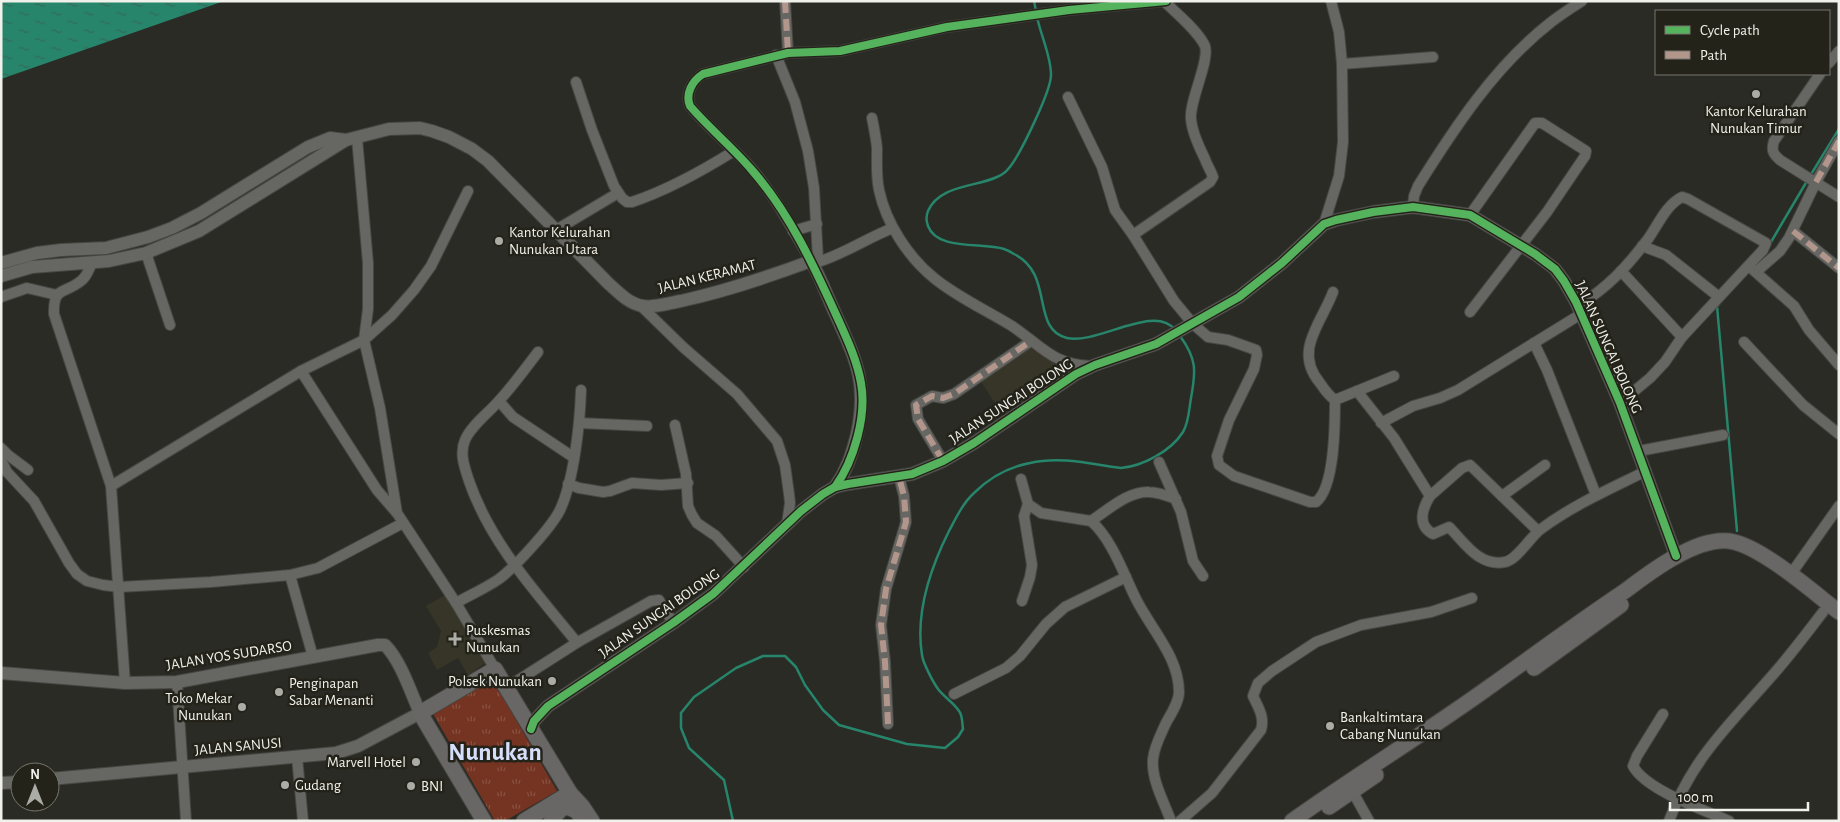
<svg xmlns="http://www.w3.org/2000/svg" width="1840" height="822" font-family="'Alegreya Sans',sans-serif">
	<defs>
		<pattern id="park-tufts" width="24" height="20" patternUnits="userSpaceOnUse" patternTransform="scale(1.25)"><rect width="24" height="20" fill="#753322"/><path d="M3 7l-1-3M5 7V3M7 7l1-3M15 17l-1-3M17 17v-4M19 17l1-3" fill="none" stroke="#895142"/></pattern>
		<pattern id="water-ripples" width="26" height="14" patternUnits="userSpaceOnUse" patternTransform="scale(1.25)"><rect width="26" height="14" fill="#26856b"/><path d="M2 4q2-2 4 0t4 0M15 11q2-2 4 0t4 0" fill="none" stroke="#356a5a"/></pattern>
	</defs>
	<rect width="100%" height="100%" fill="#2b2b26"/>
	<g fill="#363527">
		<polygon points="1032,344 1080,368 1005,418 979,379"/>
		<polygon points="445,595 485,663 468,675 458,658 437,670 428,653 437,647 441,631 426,606"/>
	</g>
	<polygon fill="url(#park-tufts)" points="492,678 557,791 505,821 495,821 432,712"/>
	<polygon fill="url(#water-ripples)" points="1,1 224,1 1,79"/>
	<g fill="none" stroke-linecap="round" stroke-linejoin="round">
		<g stroke="#26856b" stroke-width="2.5">
			<polyline points="1034,1 1036,11"/>
			<path d="M1037 17C1041 36 1051 56 1051 75 1051 91 1020 155 1009 168 1006 172 1002 175 997 177 976 187 939 185 928 211 926 216 926 221 928 226 937 251 983 242 1004 249 1007 250 1011 252 1014 254 1055 274 1030 329 1067 338 1097 345 1155 303 1175 330"/>
			<polyline points="1810,176 1839,129"/>
			<polyline points="1768,247 1807,181"/>
			<polyline points="1719,304 1717,306 1737,531"/>
			<path d="M733 821 724 780 689 748 681 728V713L694 697 736 668 763 656H785L796 667 805 685 823 710 839 725 907 744 945 748 958 737 963 729C962 724 963 716 959 711 954 703 944 697 938 689 933 682 923 663 922 655 915 612 930 569 949 531 956 518 963 503 974 493 989 478 1009 467 1030 463 1060 456 1091 464 1121 468 1143 466 1171 451 1183 432 1189 422 1189 409 1191 398 1196 371 1197 359 1180 336"/>
		</g>
		<g stroke="#464642" stroke-width="12">
			<g id="minor">
				<polyline points="785,1 788,53"/>
				<polyline points="776,55 795,102 808,151 814,188 818,259 814,267"/>
				<polyline points="1829,63 1839,51"/>
				<polyline points="1342,64 1433,57"/>
				<path d="M1820 74 1774 141C1771 150 1773 154 1780 160L1839 197"/>
				<path d="M576 82 592 130 614 186 622 198 627 202H632C668 190 702 171 734 151"/>
				<path d="M1068 97 1102 167 1115 210 1133 235 1174 301 1193 324 1208 337 1228 340 1256 350 1257 355 1254 369 1229 420 1217 456 1219 465 1234 476 1310 502H1316C1335 487 1335 423 1335 400"/>
				<path d="M872 118C874 128 876 138 877 148 877 162 876 176 879 190 886 223 908 257 934 278 957 297 986 310 1012 326 1042 346 1051 364 1091 366"/>
				<polyline points="357,138 368,263 368,309 364,340 380,408 397,513 456,603 495,669"/>
				<path d="M1413 207 1414 196 1418 186C1455 127 1495 66 1550 23 1560 15 1571 8 1582 1"/>
				<polyline points="1324,224 1339,176 1343,142 1342,64 1339,32 1331,1"/>
				<polyline points="556,230 618,193"/>
				<polyline points="793,231 817,224"/>
				<polyline points="1793,231 1839,268"/>
				<path d="M1133 235 1210 182 1213 177C1211 171 1207 165 1205 159 1199 147 1192 132 1191 119 1189 100 1212 57 1204 44 1195 28 1178 15 1165 2"/>
				<polyline points="1642,246 1666,255 1719,297"/>
				<polyline points="146,253 170,325"/>
				<path d="M811 261C792 229 775 195 750 167 731 146 708 128 690 106 685 94 692 81 703 74L788 53 840 51 947 27 1069 10 1166 1"/>
				<path d="M818 262C844 254 867 238 893 228"/>
				<path d="M92 263C89 269 87 276 82 280 65 295 53 285 54 314L111 486 125 683"/>
				<polyline points="1751,268 1794,306 1809,330 1839,365"/>
				<polyline points="1621,271 1682,337"/>
				<polyline points="1756,272 1780,251 1789,238 1816,182 1839,141"/>
				<path d="M1333 292C1321 324 1293 351 1320 383 1324 389 1329 396 1335 400L1394 376"/>
				<polyline points="1,297 27,288 57,295"/>
				<polyline points="641,306 683,347 737,394 777,441 785,465 789,494 790,503 787,524"/>
				<path d="M1578 306C1608 287 1626 268 1648 239 1658 225 1666 205 1682 197L1688 199 1766 243 1763 250 1682 337 1665 362 1650 378 1620 403"/>
				<polyline points="1470,312 1547,212 1585,156 1586,151 1542,123 1535,123 1470,215"/>
				<polyline points="1744,342 1803,405 1839,434"/>
				<polyline points="1534,343 1547,370 1596,495"/>
				<path d="M538 352C525 369 512 387 497 403 487 414 471 426 465 440 459 454 465 468 469 481 490 542 534 590 574 639L578 642 651 601 659 600 673 623"/>
				<polyline points="301,371 377,490 396,512"/>
				<path d="M1357 391 1394 438 1430 496C1422 509 1417 525 1433 534L1449 527C1465 543 1479 567 1505 562 1517 560 1530 537 1541 529 1573 505 1610 489 1646 471"/>
				<polyline points="499,401 513,417 573,457"/>
				<polyline points="579,423 647,426"/>
				<polyline points="1381,423 1413,406 1440,398 1458,390 1581,314"/>
				<polyline points="675,425 686,474 688,506 692,515 697,523 716,536 744,567"/>
				<polyline points="1,448 8,455 28,470"/>
				<polyline points="1639,451 1723,435"/>
				<polyline points="1,460 7,472 34,501 69,563 77,574 87,581 103,585 119,587 211,582 290,575 318,568 403,523"/>
				<polyline points="943,461 918,419 916,405 932,396 943,398 954,394 1031,341"/>
				<polyline points="1159,462 1181,512 1193,561 1203,576"/>
				<polyline points="1021,479 1028,504 1024,516 1032,565 1030,577 1022,601"/>
				<polyline points="568,484 579,488 603,492 610,491 632,483 661,485 688,483"/>
				<polyline points="111,486 301,371 364,340 392,315 414,290 431,266 468,191"/>
				<polyline points="1430,496 1462,468 1470,465 1538,531"/>
				<polyline points="1502,496 1545,465"/>
				<path d="M1028 504 1041 513 1091 521C1112 539 1124 575 1136 599 1151 629 1179 657 1179 692 1179 702 1171 714 1166 723 1161 734 1154 747 1153 759 1151 779 1164 802 1171 821"/>
				<path d="M1091 521C1108 510 1128 491 1149 492 1158 492 1168 496 1176 499"/>
				<polyline points="1791,574 1839,506"/>
				<polyline points="290,575 313,657"/>
				<path d="M456 603C470 595 486 588 499 579 515 567 551 528 560 510 574 480 580 423 581 390"/>
				<polyline points="177,682 186,821"/>
				<polyline points="506,688 578,642"/>
				<polyline points="954,694 1006,668 1020,656 1046,624 1065,607 1126,577"/>
				<path d="M1663 714 1637 756 1633 766C1646 790 1704 810 1729 821"/>
				<polyline points="888,724 885,662 881,625 886,589 906,522 904,496 899,477"/>
				<polyline points="297,757 303,821"/>
				<polyline points="1350,787 1369,821"/>
				<path d="M1180 821 1212 793 1261 730C1265 717 1258 707 1253 696L1258 683 1272 671 1316 642 1361 625 1431 612 1472 598"/>
				<path d="M1669 821C1691 760 1729 725 1770 678 1789 657 1806 634 1823 612"/>
			</g>
		</g>
		<g stroke="#464642" stroke-width="14">
			<g id="tertiary">
				<polyline points="1,263 37,253 61,250 106,248 148,237 172,228 201,213 308,147 330,138 346,140"/>
				<path d="M1 276 32 267 109 261 146 253 199 231 346 140 389 129 420 128 432 131 449 137 472 149 488 161 608 283C618 292 629 304 643 306 655 308 669 303 681 301 726 291 768 277 811 261 821 278 827 296 835 313 856 360 868 382 857 434 852 454 847 470 835 487"/>
				<path d="M1 673 125 683 177 682 378 645H385C401 661 411 693 420 713L358 746 336 753 50 779"/>
				<polyline points="531,729 534,721 548,706 673,623 713,594 801,511 823,494 835,487 848,484 912,474 943,461 974,443 1076,374 1095,365 1156,344 1239,297 1282,263 1324,224 1336,220 1373,212 1413,207 1470,215 1535,254 1555,269 1564,281 1576,302 1620,403 1676,556"/>
				<polyline points="1,783 20,782"/>
			</g>
		</g>
		<g stroke="#464642" stroke-width="17">
			<g id="secondary">
				<polyline points="1534,668 1621,605"/>
				<polyline points="1329,807 1376,775"/>
				<polyline points="484,821 420,713 495,669 570,793 582,806 592,821"/>
				<polyline points="524,821 570,793"/>
				<polyline points="551,821 561,809 568,807 578,812 582,821"/>
				<path d="M1292 821C1358 774 1427 732 1492 685 1537 653 1580 621 1625 591 1641 579 1658 566 1675 557 1691 548 1710 539 1729 541 1760 545 1813 592 1839 612"/>
			</g>
		</g>
		<use href="#minor" stroke="#666663" stroke-width="10"/>
		<use href="#tertiary" stroke="#666663" stroke-width="12"/>
		<use href="#secondary" stroke="#686766" stroke-width="15"/>
		<g stroke="#b2968c" stroke-width="6" stroke-dasharray="12 6" stroke-linecap="butt">
			<polyline points="785,1 788,53"/>
			<polyline points="1816,182 1839,141"/>
			<polyline points="1793,231 1839,268"/>
			<polyline points="943,461 918,419 916,405 932,396 943,398 954,394 1031,341"/>
			<polyline points="888,724 885,662 881,625 886,589 906,522 904,496 899,477"/>
		</g>
		<g stroke="#24231a" stroke-width="11">
			<g id="cycleway">
				<path d="M835 487C854 461 867 415 861 383 857 360 847 339 838 319 814 266 789 212 751 169 732 147 709 128 690 106 685 94 692 81 703 74L788 53 840 51 947 27 1069 10 1166 1"/>
				<polyline points="531,729 534,721 548,706 673,623 713,594 801,511 823,494 835,487 848,484 912,474 943,461 974,443 1076,374 1095,365 1156,344 1239,297 1282,263 1324,224 1336,220 1373,212 1413,207 1470,215 1535,254 1555,269 1564,281 1576,302 1620,403 1676,556"/>
			</g>
		</g>
		<use href="#cycleway" stroke="#56b35d" stroke-width="8"/>
	</g>
	<g fill="#acaca6" stroke="#24231a" stroke-width="2">
		<circle cx="1756" cy="94" r="5"/>
		<circle cx="499" cy="241" r="5"/>
		<path d="M452.5 631.5h5v5h5v5h-5v5h-5v-5h-5v-5h5z"/>
		<circle cx="552" cy="681" r="5"/>
		<circle cx="279" cy="692" r="5"/>
		<circle cx="242" cy="707" r="5"/>
		<circle cx="1330" cy="726" r="5"/>
		<circle cx="416" cy="762" r="5"/>
		<circle cx="285" cy="785" r="5"/>
		<circle cx="411" cy="786" r="5"/>
	</g>
	<g text-anchor="middle" stroke-width="5" stroke-linejoin="round" paint-order="stroke">
		<g font-size="15" fill="#f1f1eb" stroke="#24231a" text-anchor="start">
			<text x="1756" y="116" text-anchor="middle">Kantor Kelurahan<tspan x="1756" dy="17">Nunukan Timur</tspan></text>
			<text x="509" y="237">Kantor Kelurahan<tspan x="509" dy="17">Nunukan Utara</tspan></text>
			<text x="466" y="635">Puskesmas<tspan x="466" dy="17">Nunukan</tspan></text>
			<text x="542" y="686" text-anchor="end">Polsek Nunukan</text>
			<text x="289" y="688">Penginapan<tspan x="289" dy="17">Sabar Menanti</tspan></text>
			<text x="232" y="703" text-anchor="end">Toko Mekar<tspan x="232" dy="17">Nunukan</tspan></text>
			<text x="1340" y="722">Bankaltimtara<tspan x="1340" dy="17">Cabang Nunukan</tspan></text>
			<text x="406" y="767" text-anchor="end">Marvell Hotel</text>
			<text x="295" y="790">Gudang</text>
			<text x="421" y="791">BNI</text>
		</g>
		<g font-size="15" fill="#f1f1eb" stroke="#24231a">
			<text transform="translate(707 276) rotate(-14)" y="5">JALAN KERAMAT</text>
			<text transform="translate(1609 347) rotate(66)" y="5">JALAN SUNGAI BOLONG</text>
			<text transform="translate(1011 401) rotate(-33)" y="5">JALAN SUNGAI BOLONG</text>
			<text transform="translate(659 613) rotate(-35)" y="5">JALAN SUNGAI BOLONG</text>
			<text transform="translate(229 655) rotate(-9)" y="5">JALAN YOS SUDARSO</text>
			<text transform="translate(238 746) rotate(-5)" y="5">JALAN SANUSI</text>
		</g>
		<g font-size="25" font-weight="bold" fill="#d5defa" stroke="#24231a">
			<text x="495" y="760">Nunukan</text>
		</g>
	</g>
	<rect width="1840" height="822" fill="none" stroke="#f1f1eb" stroke-width="5"/>
	<rect x="1655" y="10" width="175" height="65" fill="#24231a" stroke="#76756e"/>
	<rect x="1665" y="26" width="25" height="8" fill="#56b35d" stroke="#76756e"/>
	<text x="1700" y="35" font-size="15" fill="#f1f1eb">Cycle path</text>
	<rect x="1665" y="51" width="25" height="8" fill="#b2968c" stroke="#76756e"/>
	<text x="1700" y="60" font-size="15" fill="#f1f1eb">Path</text>
	<g transform="translate(35 787)"><circle r="24" fill="#24231a" stroke="#76756e"/>
	<path d="M0-4L9 19L0 12L-9 19Z" fill="#acaca6"/>
	<text y="-8" font-size="14" font-weight="bold" text-anchor="middle" fill="#f1f1eb">N</text>
	</g>
	<path d="M1670 802v8h138v-8" fill="none" stroke="#f1f1eb" stroke-width="2.5"/>
	<text x="1678" y="802" font-size="15" fill="#f1f1eb" stroke="#24231a" stroke-width="4" paint-order="stroke">100 m</text>
</svg>
